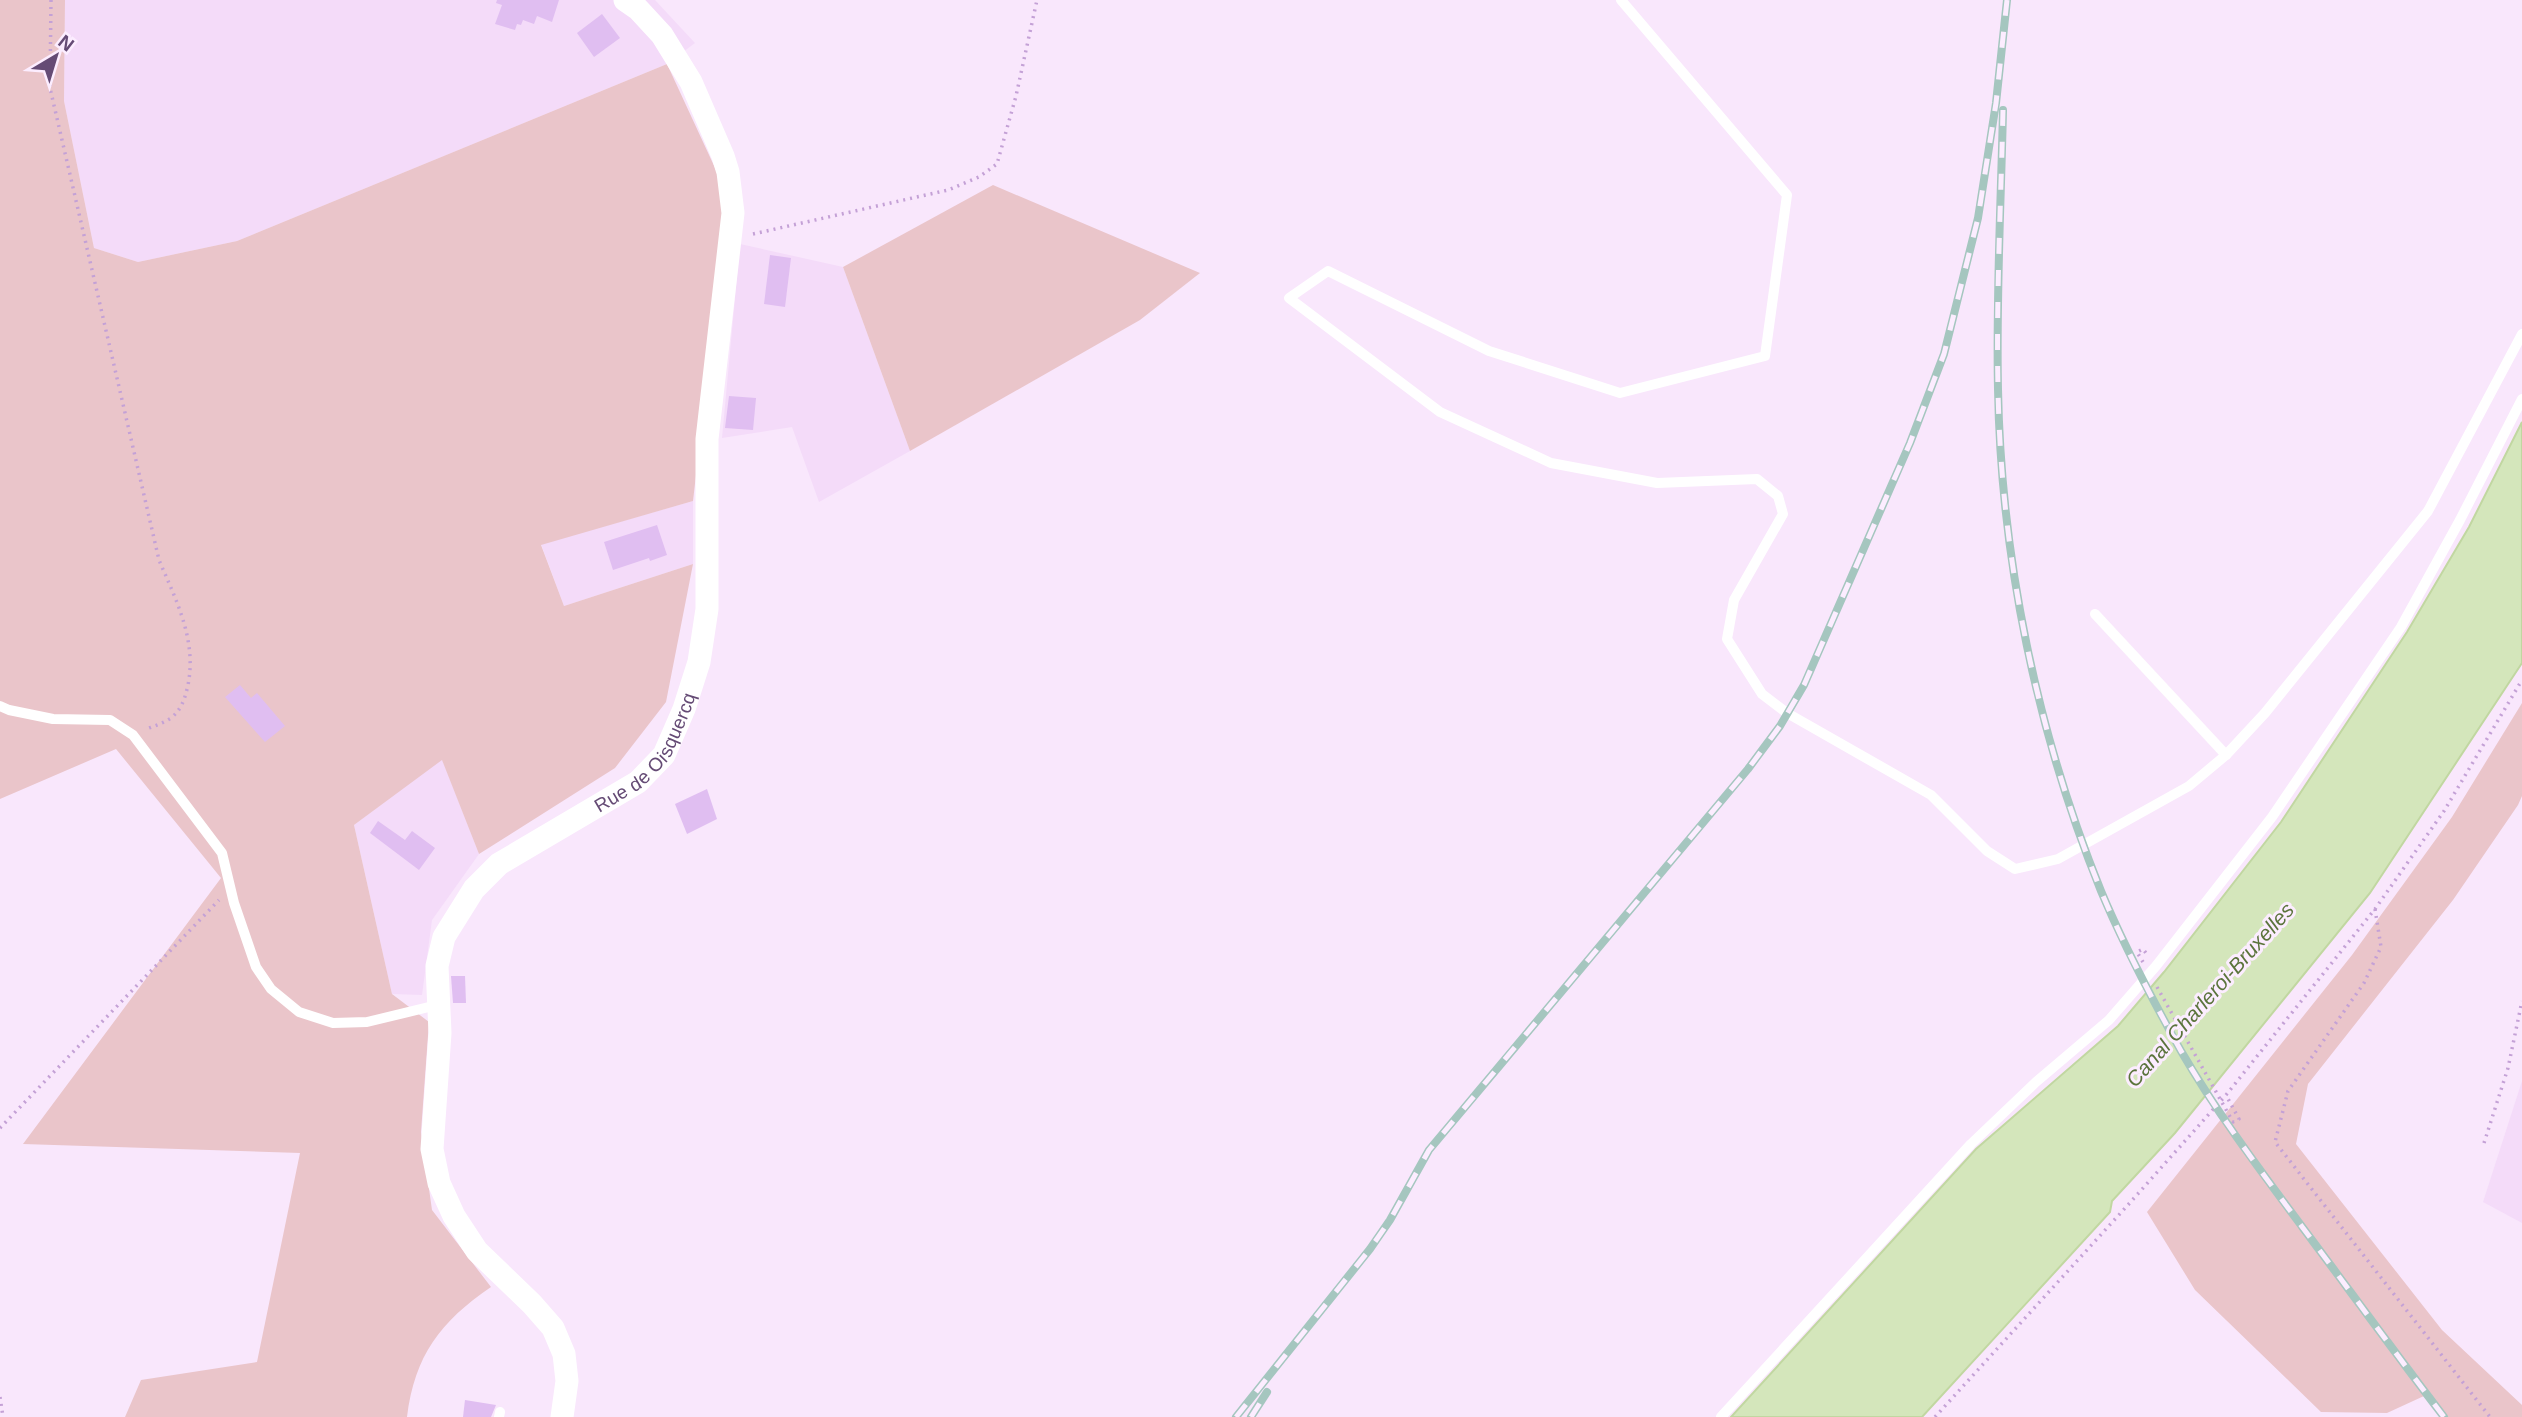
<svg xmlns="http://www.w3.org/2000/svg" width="2522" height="1417" font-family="Arial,sans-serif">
	<rect width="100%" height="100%" fill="#f9e7fc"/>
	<g fill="#f4dbf9">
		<polygon points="65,0 655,0 695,43 667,64 237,241 138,262 94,248 64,101"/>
		<polygon points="740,244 843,267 910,451 819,502 792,427 722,438"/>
		<polygon points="693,501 693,564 564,606 541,544"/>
		<polygon points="442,759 479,854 432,920 422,995 392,994 354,825"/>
		<polygon points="2522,1081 2522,1223 2483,1202"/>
	</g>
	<g fill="#eac5ca">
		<path d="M0 0H65L64 101 94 248 138 262 237 241 667 64 728 196 693 501 541 545 564 606 693 564 666 702 615 768 479 854 442 760 354 825 392 994 429 1022 421 1132 432 1210 491 1287C440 1322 415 1355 407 1417H125L141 1380 257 1362 300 1153 23 1144 221 878 116 749 0 799Z"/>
		<polygon points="993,185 1200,273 1140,320 910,451 843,267"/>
		<polygon points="2522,703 2522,796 2518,805 2453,900 2308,1084 2296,1144 2442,1330 2522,1405 2522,1417 2443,1417 2424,1396 2387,1413 2321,1412 2195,1290 2147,1212 2352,955 2452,817"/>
	</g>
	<polygon fill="#d4e6bb" stroke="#c1d7a1" stroke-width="2" points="2522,422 2522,663 2370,893 2175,1133 2112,1201 2110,1212 1922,1417 1731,1417 1976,1149 2118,1026 2164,972 2281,822 2407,632 2469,527"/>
	<g fill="#e0bef1">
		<polygon points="497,0 559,0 552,22 537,16 534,24 523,20 521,25 517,24 515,30 495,24 502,5 496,3"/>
		<polygon points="602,14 620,38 594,57 577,33"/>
		<polygon points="770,255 791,258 785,307 764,304"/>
		<polygon points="729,396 756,398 753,430 725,428"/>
		<polygon points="657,525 667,555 650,561 649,558 613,570 604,542"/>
		<polygon points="240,685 251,698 257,693 285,726 265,742 225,697"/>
		<polygon points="707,789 717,819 687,834 675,804"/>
		<polygon points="378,821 405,840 412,831 435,848 419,870 370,833"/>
		<polygon points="451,976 465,976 466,1003 453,1003"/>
		<polygon points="465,1400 496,1405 491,1417 463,1417"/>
	</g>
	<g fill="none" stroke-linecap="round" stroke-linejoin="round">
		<g stroke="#c4a1d6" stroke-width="3.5" stroke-dasharray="2 5" stroke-linecap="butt">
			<path d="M51 0 50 88 159 560C176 600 197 640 188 685 185 698 182 709 171 718 163 723 155 726 146 729"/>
			<polyline points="753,234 948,190 979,177 997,164 1016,96 1037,0"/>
			<polyline points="2375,909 2381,947 2364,983 2288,1091 2275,1142 2490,1417"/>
			<polyline points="2143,962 2137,952 2143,949 2146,953"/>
			<polyline points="2157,987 2233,1122 2239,1119 2226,1095"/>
			<polyline points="0,1128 219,900"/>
			<polyline points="2484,1143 2508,1068 2522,1001"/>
			<polyline points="0,1397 3,1417"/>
			<polyline points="1935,1417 2127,1206 2226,1095 2375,909 2444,811 2522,680"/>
		</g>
		<g stroke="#fff" stroke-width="10">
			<polyline points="1621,0 1787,195 1765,356 1620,393 1489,351 1328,271 1289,298 1440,412 1551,463 1657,483 1757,479 1778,496 1783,514 1734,600 1727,639 1762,694 1787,713 1931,795 1987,851 2015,869 2058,859 2189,786 2226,755 2265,713 2428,511 2522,334"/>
			<polyline points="2095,614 2226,755"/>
			<polyline points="0,706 9,710 53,719 110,720 133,735 222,853 234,903 256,967 271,989 299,1012 333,1023 367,1022 437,1005"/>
			<polyline points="499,1417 500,1412"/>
			<polyline points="1721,1417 1971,1144 2036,1082 2109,1020 2156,966 2272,817 2401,627 2460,520 2522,399"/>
		</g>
		<path stroke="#fff" stroke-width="23" id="s1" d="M562 1417 567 1381 564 1354 553 1328 532 1304 477 1251 454 1216 439 1183 432 1149 440 1033 437 966 444 937 474 889 499 864 638 782 664 755 684 709 699 662 707 609V439L733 213 728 172 723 156 691 82 662 35 638 9 625 0"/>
		<g stroke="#a5c6bf" stroke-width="8">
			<g id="rail">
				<path d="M2003 110C2001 202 1996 296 1998 389 2001 559 2037 733 2101 891 2124 946 2152 999 2181 1051 2217 1113 2260 1170 2303 1228 2350 1291 2396 1354 2444 1417"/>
				<polyline points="1236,1417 1370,1249 1390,1220 1429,1150 1748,769 1780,726 1804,685 1910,443 1944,354 1978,218 1996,103 2007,0"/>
				<polyline points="1251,1417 1267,1392"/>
			</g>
		</g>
		<use href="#rail" stroke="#fcedff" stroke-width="5" stroke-dasharray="16" stroke-linecap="butt"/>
	</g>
	<g text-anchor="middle" stroke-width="6" stroke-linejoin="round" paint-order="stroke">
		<g font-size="19" fill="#654b75" stroke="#fcedff">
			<text dy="7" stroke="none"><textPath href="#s1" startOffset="807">Rue de Oisquercq</textPath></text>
		</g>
		<g font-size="21" font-style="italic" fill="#5b743c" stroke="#fcedff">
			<text transform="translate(2210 995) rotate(-48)" y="7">Canal Charleroi-Bruxelles</text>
		</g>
	</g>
	<g transform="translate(56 56) rotate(38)" stroke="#fcedff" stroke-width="5" paint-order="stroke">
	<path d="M0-5L12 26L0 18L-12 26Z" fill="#654b75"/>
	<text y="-10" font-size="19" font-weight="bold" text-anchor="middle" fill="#654b75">N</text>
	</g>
</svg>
